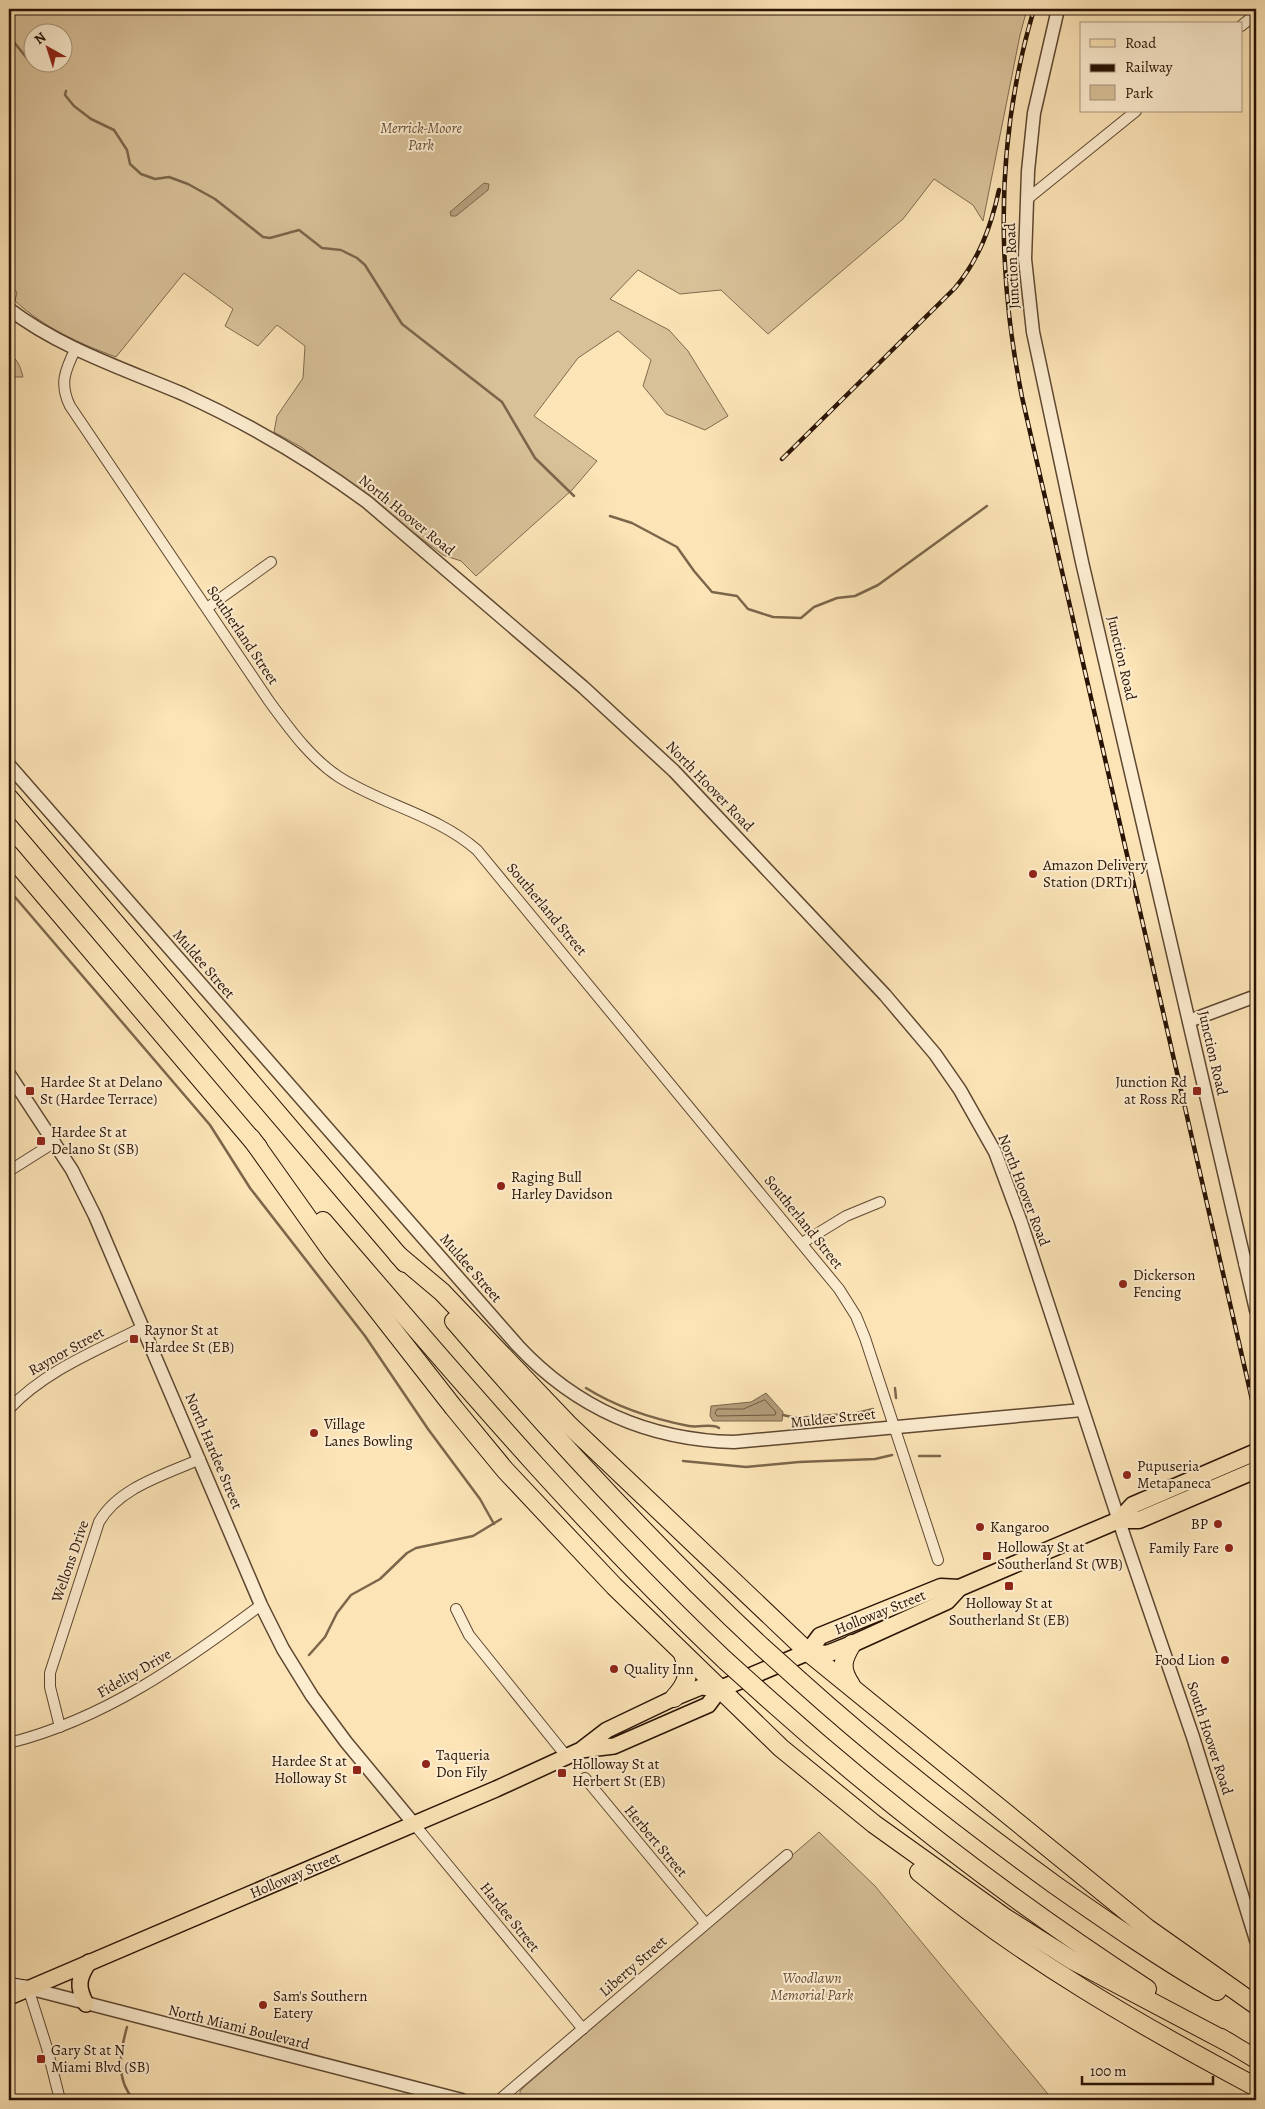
<svg xmlns="http://www.w3.org/2000/svg" width="1265" height="2109" font-family="Alegreya,serif">
	<rect width="100%" height="100%" fill="#fce4b6"/>
	<filter id="stains"><feTurbulence type="fractalNoise" baseFrequency=".004" numOctaves="4"/><feColorMatrix values="0 0 0 0 .2 0 0 0 0 .09 0 0 0 0 .02 0 0 0 .5 -.17"/></filter>
	<radialGradient id="worn" r=".72"><stop offset=".6" stop-color="#630" stop-opacity="0"/><stop offset="1" stop-color="#630" stop-opacity=".3"/></radialGradient>
	<g fill="#d8c098" stroke="#806a4e" fill-rule="evenodd">
		<path d="M9 9H1027L1020 35 983 221 973 205 934 179 903 219 768 334 721 290 680 294 638 270 610 299 669 330 688 351 728 416 705 430 666 414 643 386 651 360 618 331 578 358 534 416 597 461 572 490 476 576 461 561 443 555 301 447 274 432 277 416 303 378 305 346 277 325 258 346 225 326 233 309 184 273 116 357C78 343 45 328 15 301L17 292 9 285ZM32 32H62V62H32Z"/>
		<path d="M9 355C18 358 21 369 23 377H9Z"/>
		<polygon points="819,1832 875,1886 1053,2100 520,2100 520,2091 524,2087"/>
	</g>
	<g fill="#b49d7a" stroke="#7c664b">
		<polygon points="484,183 489,184 488,190 456,216 451,216 450,212"/>
		<polygon points="766,1393 783,1412 782,1421 713,1421 710,1416 711,1406 751,1402"/>
	</g>
	<g fill="none" stroke-linecap="round" stroke-linejoin="round">
		<polygon stroke="#6e5840" stroke-width="1" points="765,1400 776,1412 775,1415 717,1416 715,1413 717,1409 743,1409"/>
		<g stroke="#7c664b" stroke-width="2.5">
			<polyline points="9,36 30,62 40,69"/>
			<polyline points="66,91 65,95 74,106 91,119 114,130 127,150 130,164 141,174 155,179 169,177 188,184 215,199 263,237 270,238 299,230 322,248 341,250 357,258 365,265 402,324 502,402 535,458 574,496"/>
			<polyline points="610,516 632,523 677,547 694,571 712,592 737,596 748,609 773,617 801,618 814,607 837,598 855,596 878,585 987,506"/>
			<polyline points="9,890 210,1125 250,1188 365,1336 428,1429 480,1499 494,1524"/>
			<path d="M586 1388C618 1408 653 1419 689 1426 699 1428 712 1423 719 1428"/>
			<polyline points="895,1388 896,1398"/>
			<polyline points="783,1415 796,1418"/>
			<polyline points="796,1420 796,1418 857,1413 873,1409"/>
			<polyline points="919,1456 940,1456"/>
			<polyline points="683,1461 746,1467 799,1462 875,1459 892,1455"/>
			<polyline points="309,1655 325,1637 337,1613 351,1595 380,1579 407,1553 416,1548 473,1536 501,1519"/>
			<path d="M127 2027C120 2052 115 2079 134 2100"/>
		</g>
		<g stroke="#5e4731" stroke-width="12">
			<g id="minor">
				<polyline points="1241,26 1256,14"/>
				<polyline points="1026,200 1136,111"/>
				<path d="M76 348C65 370 59 384 70 406L269 701C289 728 310 758 339 777 383 805 437 815 477 850L839 1289 856 1316 865 1338 938 1560"/>
				<polyline points="207,608 271,562"/>
				<polyline points="9,1171 55,1142"/>
				<polyline points="802,1243 846,1216 880,1202"/>
				<polyline points="1244,1264 1256,1257"/>
				<path d="M9 1409C46 1370 96 1351 143 1327"/>
				<polyline points="456,1609 469,1635 567,1757"/>
				<path d="M60 1727 50 1687V1673L99 1522C119 1487 165 1475 200 1459"/>
				<path d="M9 1743C105 1719 183 1663 261 1605"/>
				<polyline points="585,1778 705,1923"/>
				<polyline points="414,1824 583,2029"/>
				<polyline points="28,1988 47,2048 60,2100"/>
				<polyline points="499,2100 787,1855"/>
			</g>
		</g>
		<g stroke="#5e4731" stroke-width="15">
			<g id="tertiary">
				<polyline points="1058,9 1034,113 1028,171 1025,259 1033,332 1082,562 1256,1310"/>
				<path d="M9 309C60 348 124 369 183 394 249 424 309 459 367 502L583 687 674 771 885 995 935 1054 960 1090 995 1152 1021 1222 1125 1539 1193 1737 1256 1940"/>
				<path d="M9 765 518 1346C576 1408 649 1440 734 1442L1082 1410"/>
				<polyline points="1189,1021 1256,996"/>
				<polyline points="9,1074 72,1170 95,1216 261,1605 283,1649 312,1696 346,1742 414,1824"/>
				<polyline points="28,1988 462,2100"/>
			</g>
		</g>
		<g stroke="#291305" stroke-width="16">
			<polyline id="secondary" points="9,1985 28,1988"/>
		</g>
		<g stroke="#291305" stroke-width="18">
			<g id="primary">
				<polyline points="9,1997 496,1789 581,1750 607,1730 674,1698 701,1687 720,1689 708,1705 614,1746 581,1750"/>
				<path d="M86 2004C77 1987 78 1978 89 1962"/>
			</g>
		</g>
		<g stroke="#291305" stroke-width="19">
			<g id="trunk">
				<polyline points="1119,1520 1139,1520 1256,1470"/>
				<polyline points="808,1652 820,1636 941,1587 959,1588"/>
				<polyline points="720,1689 808,1652 827,1654 852,1644 947,1601 959,1588 1119,1520 1133,1505 1256,1452"/>
			</g>
		</g>
		<g stroke="#291305" stroke-width="20">
			<g id="motorway">
				<polyline points="9,798 405,1263"/>
				<polyline points="9,854 258,1147"/>
				<polyline points="251,1138 332,1252 454,1408 505,1470 614,1586 781,1748 874,1824 1004,1917 1072,1960 1231,2044"/>
				<path d="M323 1221C453 1372 581 1524 726 1661"/>
				<polyline points="398,1255 442,1292 568,1424 808,1652 1147,1928 1256,2005"/>
				<path d="M454 1321C551 1434 652 1544 761 1646"/>
				<path d="M800 1681C881 1754 967 1821 1055 1885 1108 1922 1161 1959 1217 1991"/>
				<path d="M851 1685C840 1669 842 1660 852 1644"/>
				<path d="M765 1696C885 1804 1012 1901 1147 1989"/>
				<path d="M674 1698C688 1683 690 1674 683 1654"/>
				<path d="M919 1872C1023 1958 1138 2024 1256 2087"/>
				<polyline points="1221,2038 1256,2059"/>
			</g>
		</g>
		<use href="#minor" stroke="#fdedd0" stroke-width="10"/>
		<use href="#tertiary" stroke="#fdedd0" stroke-width="12"/>
		<use href="#secondary" stroke="#fdedd0" stroke-width="14"/>
		<use href="#primary" stroke="#fce4b6" stroke-width="15"/>
		<use href="#trunk" stroke="#fce4b6" stroke-width="16"/>
		<use href="#motorway" stroke="#fce4b6" stroke-width="18"/>
		<g stroke="#291305" stroke-width="4.5">
			<g id="rail">
				<path d="M1034 9C996 136 996 268 1022 397L1256 1417"/>
				<path d="M782 459 955 288C979 259 991 227 999 190"/>
			</g>
		</g>
		<use href="#rail" stroke="#fdedd0" stroke-width="2.5" stroke-dasharray="8" stroke-linecap="butt"/>
		<g stroke="#291305" stroke-width="20" stroke-linecap="butt">
			<g id="motorway-bridge">
				<polyline points="761,1646 800,1681"/>
				<polyline points="726,1661 765,1696"/>
			</g>
		</g>
		<use href="#motorway-bridge" stroke="#fce4b6" stroke-width="18"/>
	</g>
	<g fill="#8f2418" stroke="#fdedd0" stroke-width="2">
		<circle cx="1033" cy="874" r="5"/>
		<rect x="25" y="1086" width="10" height="10" rx="2.5"/>
		<rect x="1192" y="1086" width="10" height="10" rx="2.5"/>
		<rect x="36" y="1136" width="10" height="10" rx="2.5"/>
		<circle cx="501" cy="1186" r="5"/>
		<circle cx="1123" cy="1284" r="5"/>
		<rect x="129" y="1334" width="10" height="10" rx="2.5"/>
		<circle cx="314" cy="1433" r="5"/>
		<circle cx="1127" cy="1475" r="5"/>
		<circle cx="1218" cy="1524" r="5"/>
		<circle cx="980" cy="1527" r="5"/>
		<circle cx="1229" cy="1548" r="5"/>
		<rect x="982" y="1551" width="10" height="10" rx="2.5"/>
		<rect x="1004" y="1581" width="10" height="10" rx="2.5"/>
		<circle cx="1225" cy="1660" r="5"/>
		<circle cx="614" cy="1669" r="5"/>
		<circle cx="426" cy="1764" r="5"/>
		<rect x="352" y="1765" width="10" height="10" rx="2.5"/>
		<rect x="557" y="1768" width="10" height="10" rx="2.5"/>
		<circle cx="263" cy="2005" r="5"/>
		<rect x="36" y="2054" width="10" height="10" rx="2.5"/>
	</g>
	<g text-anchor="middle" stroke-width="4" stroke-linejoin="round" paint-order="stroke">
		<g font-size="15" font-style="italic" fill="#665038" stroke="#fdedd0">
			<text x="421" y="133">Merrick-Moore<tspan x="421" dy="17">Park</tspan></text>
			<text x="812" y="1983">Woodlawn<tspan x="812" dy="17">Memorial Park</tspan></text>
		</g>
		<g font-size="15" fill="#291305" stroke="#fdedd0">
			<text transform="translate(1012 266) rotate(-93)" y="5">Junction Road</text>
			<text transform="translate(407 515) rotate(39)" y="5">North Hoover Road</text>
			<text transform="translate(243 635) rotate(56)" y="5">Southerland Street</text>
			<text transform="translate(1122 658) rotate(77)" y="5">Junction Road</text>
			<text transform="translate(710 786) rotate(46)" y="5">North Hoover Road</text>
			<text transform="translate(547 909) rotate(50)" y="5">Southerland Street</text>
			<text transform="translate(204 964) rotate(49)" y="5">Muldee Street</text>
			<text transform="translate(1213 1053) rotate(77)" y="5">Junction Road</text>
			<text transform="translate(1024 1190) rotate(69)" y="5">North Hoover Road</text>
			<text transform="translate(804 1222) rotate(51)" y="5">Southerland Street</text>
			<text transform="translate(471 1268) rotate(49)" y="5">Muldee Street</text>
			<text transform="translate(66 1351) rotate(-29)" y="5">Raynor Street</text>
			<text transform="translate(833 1418) rotate(-6)" y="5">Muldee Street</text>
			<text transform="translate(214 1451) rotate(67)" y="5">North Hardee Street</text>
			<text transform="translate(70 1561) rotate(-71)" y="5">Wellons Drive</text>
			<text transform="translate(880 1612) rotate(-22)" y="5">Holloway Street</text>
			<text transform="translate(134 1673) rotate(-30)" y="5">Fidelity Drive</text>
			<text transform="translate(1210 1738) rotate(72)" y="5">South Hoover Road</text>
			<text transform="translate(656 1841) rotate(50)" y="5">Herbert Street</text>
			<text transform="translate(295 1875) rotate(-23)" y="5">Holloway Street</text>
			<text transform="translate(510 1917) rotate(51)" y="5">Hardee Street</text>
			<text transform="translate(633 1966) rotate(-41)" y="5">Liberty Street</text>
			<text transform="translate(239 2027) rotate(14)" y="5">North Miami Boulevard</text>
		</g>
		<g font-size="15" fill="#291305" stroke="#fdedd0" text-anchor="start">
			<text x="1043" y="870">Amazon Delivery<tspan x="1043" dy="17">Station (DRT1)</tspan></text>
			<text x="40" y="1087">Hardee St at Delano<tspan x="40" dy="17">St (Hardee Terrace)</tspan></text>
			<text x="1187" y="1087" text-anchor="end">Junction Rd<tspan x="1187" dy="17">at Ross Rd</tspan></text>
			<text x="51" y="1137">Hardee St at<tspan x="51" dy="17">Delano St (SB)</tspan></text>
			<text x="511" y="1182">Raging Bull<tspan x="511" dy="17">Harley Davidson</tspan></text>
			<text x="1133" y="1280">Dickerson<tspan x="1133" dy="17">Fencing</tspan></text>
			<text x="144" y="1335">Raynor St at<tspan x="144" dy="17">Hardee St (EB)</tspan></text>
			<text x="324" y="1429">Village<tspan x="324" dy="17">Lanes Bowling</tspan></text>
			<text x="1137" y="1471">Pupuseria<tspan x="1137" dy="17">Metapaneca</tspan></text>
			<text x="1208" y="1529" text-anchor="end">BP</text>
			<text x="990" y="1532">Kangaroo</text>
			<text x="997" y="1552">Holloway St at<tspan x="997" dy="17">Southerland St (WB)</tspan></text>
			<text x="1219" y="1553" text-anchor="end">Family Fare</text>
			<text x="1009" y="1608" text-anchor="middle">Holloway St at<tspan x="1009" dy="17">Southerland St (EB)</tspan></text>
			<text x="1215" y="1665" text-anchor="end">Food Lion</text>
			<text x="624" y="1674">Quality Inn</text>
			<text x="436" y="1760">Taqueria<tspan x="436" dy="17">Don Fily</tspan></text>
			<text x="347" y="1766" text-anchor="end">Hardee St at<tspan x="347" dy="17">Holloway St</tspan></text>
			<text x="572" y="1769">Holloway St at<tspan x="572" dy="17">Herbert St (EB)</tspan></text>
			<text x="273" y="2001">Sam's Southern<tspan x="273" dy="17">Eatery</tspan></text>
			<text x="51" y="2055">Gary St at N<tspan x="51" dy="17">Miami Blvd (SB)</tspan></text>
		</g>
	</g>
	<rect width="1265" height="2109" fill="none" stroke="#fce4b6" stroke-width="30"/>
	<rect x="10" y="10" width="1245" height="2089" fill="none" stroke="#291305" stroke-width="2.5"/>
	<rect x="15" y="15" width="1235" height="2079" fill="none" stroke="#291305"/>
	<rect x="1080" y="22" width="162" height="90" fill="#fdedd0" stroke="#a8967f"/>
	<rect x="1090" y="39" width="25" height="8" fill="#fce4b6" stroke="#a8967f"/>
	<text x="1125" y="48" font-size="15" fill="#291305">Road</text>
	<rect x="1090" y="64" width="25" height="8" fill="#291305" stroke="#a8967f"/>
	<text x="1125" y="72" font-size="15" fill="#291305">Railway</text>
	<rect x="1090" y="85" width="25" height="15" fill="#d8c098" stroke="#a8967f"/>
	<text x="1125" y="98" font-size="15" fill="#291305">Park</text>
	<g transform="translate(48 48) rotate(321)"><circle r="24" fill="#fdedd0" stroke="#a8967f"/>
	<path d="M0-4L9 19L0 12L-9 19Z" fill="#8f2418"/>
	<text y="-8" font-size="14" font-weight="bold" text-anchor="middle" fill="#291305">N</text>
	</g>
	<path d="M1082 2076v8h131v-8" fill="none" stroke="#291305" stroke-width="2.5"/>
	<text x="1090" y="2076" font-size="15" fill="#291305" stroke="#fdedd0" stroke-width="4" paint-order="stroke">100 m</text>
	<rect width="100%" height="100%" filter="url(#stains)"/>
	<rect width="100%" height="100%" fill="url(#worn)"/>
</svg>
